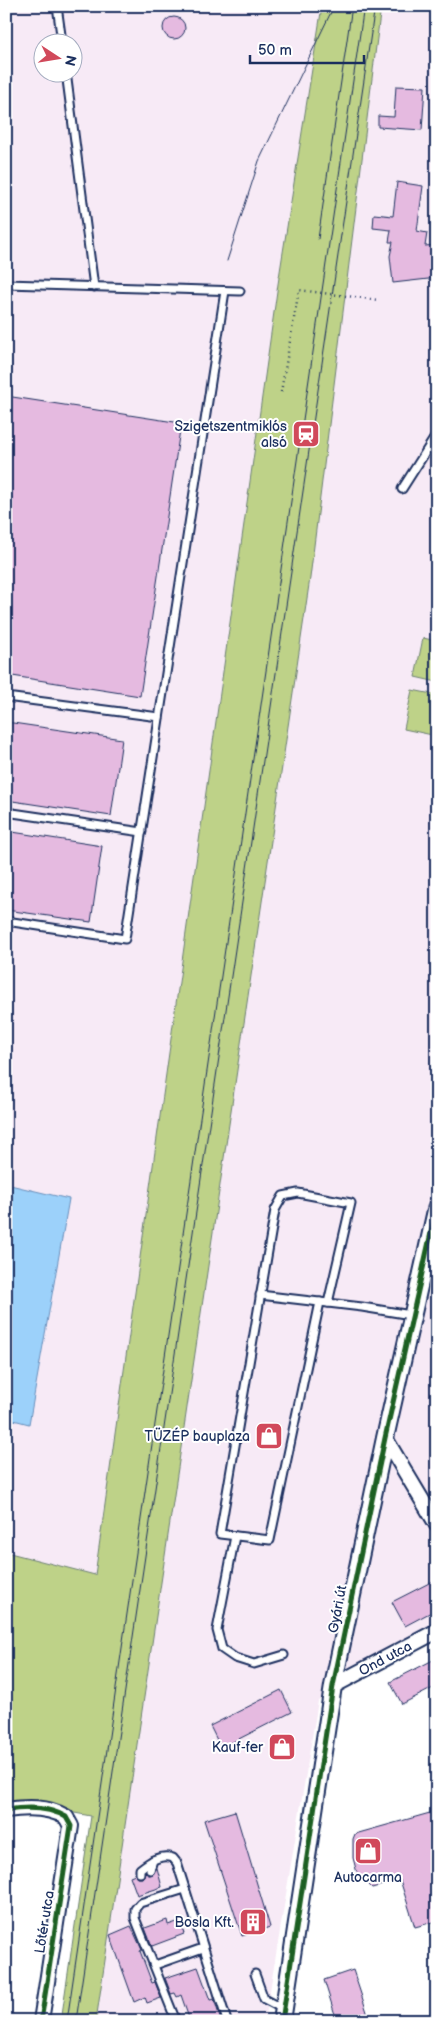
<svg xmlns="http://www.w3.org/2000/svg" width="443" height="2027" font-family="'Balsamiq Sans',sans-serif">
	<rect width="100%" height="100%" fill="#fff"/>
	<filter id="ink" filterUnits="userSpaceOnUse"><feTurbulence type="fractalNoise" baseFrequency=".02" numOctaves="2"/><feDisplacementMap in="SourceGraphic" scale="10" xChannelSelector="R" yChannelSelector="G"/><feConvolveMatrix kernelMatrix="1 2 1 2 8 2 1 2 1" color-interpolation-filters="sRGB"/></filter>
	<g filter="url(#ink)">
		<g fill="#f7eaf6" fill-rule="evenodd">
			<path d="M6 6H322L278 284 95 1575 6 1552ZM42 42H72V72H42Z"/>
			<polygon points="381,6 437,6 437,1640 318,1701 265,2021 96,2021 310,578"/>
		</g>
		<g fill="#bed288" stroke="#6c8073">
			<polygon points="322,6 381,6 310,578 96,2021 61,2021 91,1816 58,1810 6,1808 6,1552 95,1575 278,284"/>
			<polygon points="423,638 437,641 437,682 415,677"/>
			<polygon points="412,690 437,695 437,736 404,729"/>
		</g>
		<polygon fill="#9cd1fa" stroke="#6890bc" points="6,1184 69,1199 29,1424 6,1418"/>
		<g fill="#e5bae0" stroke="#1b2f5e">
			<circle cx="174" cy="28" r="11"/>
			<polygon points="396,86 425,87 422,130 378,127 378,116 394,117"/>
			<polygon points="397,182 423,186 417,231 427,233 425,246 437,245 437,278 393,283 390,256 393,242 389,242 391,230 373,228 374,214 393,216"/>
			<polygon points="6,396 181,423 140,696 6,675"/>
			<polygon points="6,722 122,739 111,816 6,800"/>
			<polygon points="6,831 102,846 91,922 6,910"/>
			<polygon points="437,1579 437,1609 405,1626 392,1602"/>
			<polygon points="437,1658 437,1686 402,1704 390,1682"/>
			<polygon points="281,1690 292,1712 221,1748 210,1726"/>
			<polygon points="235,1811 270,1927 242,1936 204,1820"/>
			<polygon points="437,1811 437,1921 415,1927 400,1880 372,1888 357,1873 353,1858 353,1839 355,1834"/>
			<polygon points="157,1868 162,1887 137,1895 130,1876 135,1874 138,1878 142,1878 145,1872 149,1875 153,1874"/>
			<polygon points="167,1920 168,1925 180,1921 184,1934 152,1946 145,1928"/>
			<polygon points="131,1926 142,1950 140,1951 152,1983 155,1982 161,1998 147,2003 145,1997 134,2002 110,1935"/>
			<polygon points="198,1967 210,2000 214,1999 221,2021 190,2021 181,1995 177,1997 175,1993 171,1994 165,1978"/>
			<polygon points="353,1970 370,2021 337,2021 324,1980"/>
		</g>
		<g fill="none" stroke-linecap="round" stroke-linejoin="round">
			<g stroke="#1b2f5e" stroke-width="11">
				<g id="service">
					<polyline points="57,6 62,42"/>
					<polyline points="66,72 94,287"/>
					<polyline points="6,284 240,291"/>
					<polyline points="402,489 437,434"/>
					<polyline points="6,697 159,717"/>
					<polyline points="6,812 142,832"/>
					<polyline points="6,921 125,939 225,291"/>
					<polyline points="260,1295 362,1307 411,1315"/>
					<polyline points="320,1302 270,1540 220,1534 275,1210 283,1196 298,1193 351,1203 328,1303"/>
					<polyline points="235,1536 217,1630 222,1649 235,1658 254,1664 284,1655"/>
					<polyline points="150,1870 153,1860"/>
					<path d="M140 1873V1869C150 1861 161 1854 173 1858L177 1863 227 2021"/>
					<polyline points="155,1965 203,1948"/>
					<polyline points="255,1974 264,1999 283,2009"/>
					<polyline points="176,2021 135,1918 135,1909 140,1903 185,1889"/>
				</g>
			</g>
			<g stroke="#1b2f5e" stroke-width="18">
				<g id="minor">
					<polyline points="385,1438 437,1525"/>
					<polyline points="333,1686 437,1631"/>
					<path d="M6 1810C26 1807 48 1806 66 1817L71 1826 41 2021"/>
				</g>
			</g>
			<g stroke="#1b2f5e" stroke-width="20">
				<polyline id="tertiary" points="282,2021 333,1686 385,1438 437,1206"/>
			</g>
			<polyline stroke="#1b2f5e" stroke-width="2.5" stroke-dasharray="1 4" stroke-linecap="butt" points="281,392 299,290 378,300"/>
			<use href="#service" stroke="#fff" stroke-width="7"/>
			<use href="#minor" stroke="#fff" stroke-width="14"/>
			<use href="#tertiary" stroke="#fff" stroke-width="16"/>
			<g stroke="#1b2f5e" stroke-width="1">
				<polyline points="318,239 352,6"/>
				<polyline points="227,261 259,161 334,6"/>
				<polyline points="67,2021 364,6"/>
				<polyline points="76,2021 375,6"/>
			</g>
			<g stroke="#fff" stroke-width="8">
				<g id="cycleway">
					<path d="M6 1810C26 1807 48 1806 66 1817L71 1826 41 2021"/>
					<polyline points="282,2021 333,1686 385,1438 437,1206"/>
				</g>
			</g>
			<use href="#cycleway" stroke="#1b5e20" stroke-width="5"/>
		</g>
	</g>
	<defs>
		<g id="station-square" transform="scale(1.4375)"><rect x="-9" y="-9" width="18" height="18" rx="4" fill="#d1495b" stroke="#fff"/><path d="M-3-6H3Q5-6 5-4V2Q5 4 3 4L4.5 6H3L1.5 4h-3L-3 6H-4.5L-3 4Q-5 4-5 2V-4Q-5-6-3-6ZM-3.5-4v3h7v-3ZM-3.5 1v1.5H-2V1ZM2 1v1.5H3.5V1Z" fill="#fff"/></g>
		<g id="shop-square" transform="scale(1.4375)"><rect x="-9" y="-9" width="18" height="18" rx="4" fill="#d1495b" stroke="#fff"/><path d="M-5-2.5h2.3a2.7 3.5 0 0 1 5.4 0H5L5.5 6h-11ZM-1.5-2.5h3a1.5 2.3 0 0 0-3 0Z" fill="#fff"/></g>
		<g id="building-square" transform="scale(1.4375)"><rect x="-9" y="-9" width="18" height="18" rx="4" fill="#d1495b" stroke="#fff"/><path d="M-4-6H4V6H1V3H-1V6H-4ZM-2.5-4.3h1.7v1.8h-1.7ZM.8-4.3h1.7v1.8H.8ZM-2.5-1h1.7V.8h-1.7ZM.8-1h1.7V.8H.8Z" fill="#fff"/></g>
	</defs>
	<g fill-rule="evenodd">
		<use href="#station-square" x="306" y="434"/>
		<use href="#shop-square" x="269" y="1436"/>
		<use href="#shop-square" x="282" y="1747"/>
		<use href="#shop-square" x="368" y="1851"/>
		<use href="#building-square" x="253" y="1922"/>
	</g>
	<g text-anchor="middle" stroke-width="4" stroke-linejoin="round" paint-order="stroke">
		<g font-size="14" fill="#1b2f5e" stroke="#fff" text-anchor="end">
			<text x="287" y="431">Szigetszentmiklós<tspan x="287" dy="16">alsó</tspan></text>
			<text x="250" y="1441">TÜZÉP bauplaza</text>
			<text x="263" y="1752">Kauf-fer</text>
			<text x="368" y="1882" text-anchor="middle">Autocarma</text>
			<text x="234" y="1927">Bosla Kft.</text>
		</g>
		<g font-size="14" fill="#1b2f5e" stroke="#fff">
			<text transform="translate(337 1609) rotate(-79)" y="5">Gyári út</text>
			<text transform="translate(385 1658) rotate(-28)" y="5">Ond utca</text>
			<text transform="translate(44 1922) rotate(-81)" y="5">Lőtér utca</text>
		</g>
	</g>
	<rect width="443" height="2027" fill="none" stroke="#fff" stroke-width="25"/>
	<rect x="12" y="12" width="418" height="2002" fill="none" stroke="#1b2f5e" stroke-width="2" filter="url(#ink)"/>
	<g transform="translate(58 58) rotate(102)"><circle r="24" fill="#ffffff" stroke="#a4acbf"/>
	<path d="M0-4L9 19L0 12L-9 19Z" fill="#d1495b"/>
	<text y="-8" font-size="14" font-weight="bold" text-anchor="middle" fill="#1b2f5e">N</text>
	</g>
	<path d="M250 55v8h114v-8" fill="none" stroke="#1b2f5e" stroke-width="2.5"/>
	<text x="258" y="55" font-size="15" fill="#1b2f5e" stroke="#ffffff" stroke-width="4" paint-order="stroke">50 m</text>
</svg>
